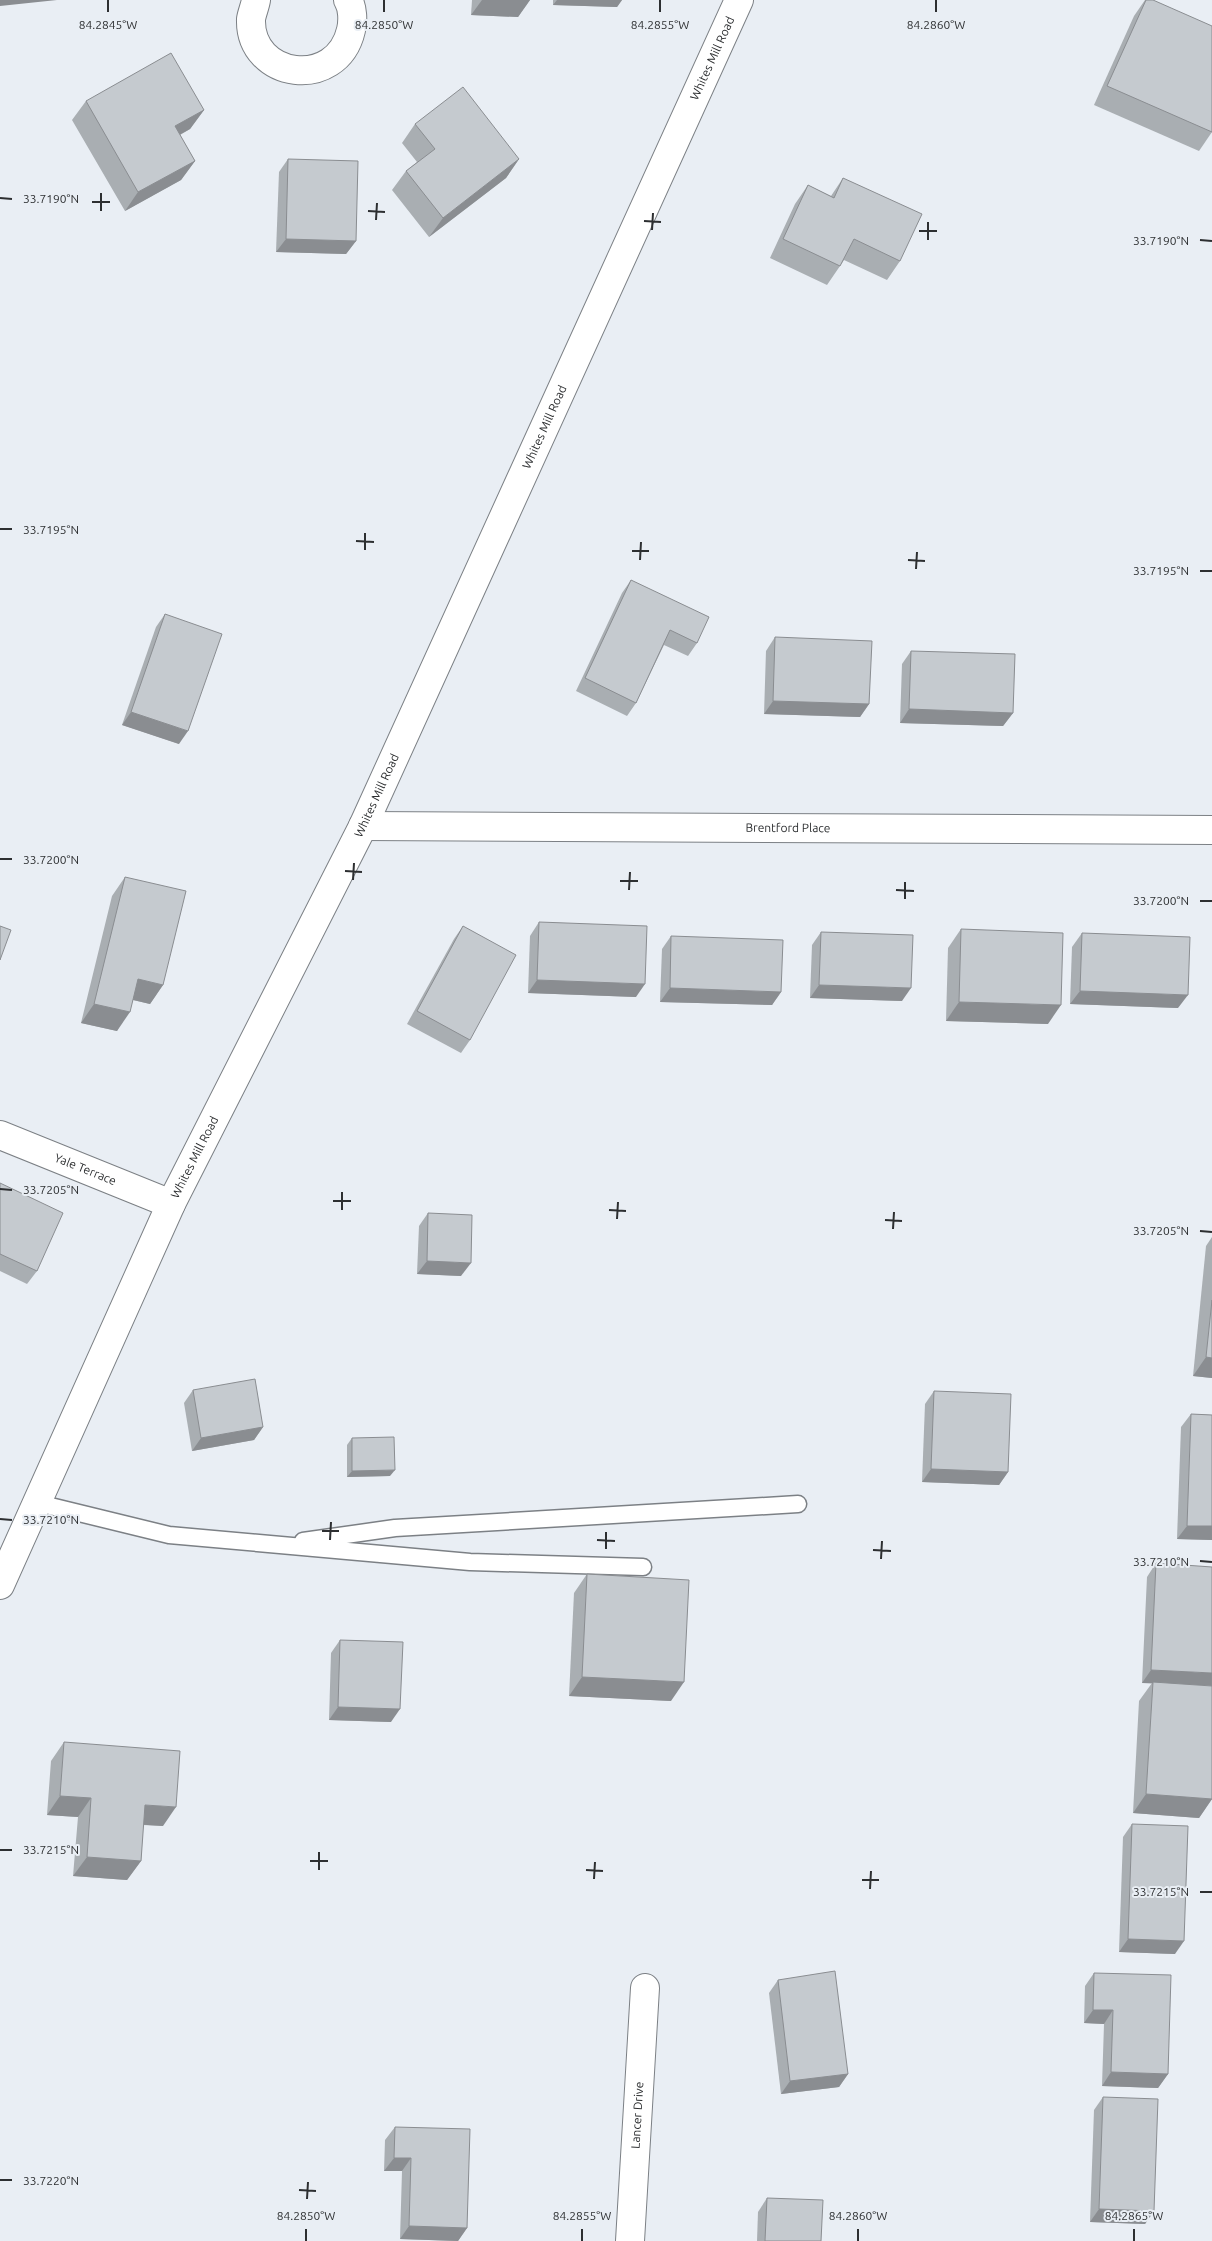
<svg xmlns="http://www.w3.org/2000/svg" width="1212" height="2241" font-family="Ubuntu,sans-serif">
	<rect width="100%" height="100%" fill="#e9eef4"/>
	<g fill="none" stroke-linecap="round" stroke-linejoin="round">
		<g stroke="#7c8085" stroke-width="19">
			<g id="lane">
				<polyline points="38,1503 169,1535 470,1562 643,1567"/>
				<polyline points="303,1541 395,1528 798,1504"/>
			</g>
		</g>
		<g stroke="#7c8085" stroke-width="30">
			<g id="street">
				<path d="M256 0C255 6 252 13 251 19 249 79 337 91 351 30 353 21 353 8 348 0"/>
				<path id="s1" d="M363 826 1212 830"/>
				<path id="s2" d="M0 1135 171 1204"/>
				<path id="s3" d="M630 2241 645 1988"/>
			</g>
		</g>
		<g stroke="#7c8085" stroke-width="30">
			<g id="secondary">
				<path id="s4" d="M0 1585 171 1204 363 826 739 0"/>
			</g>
		</g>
		<use href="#lane" stroke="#fff" stroke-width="16"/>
		<use href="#street" stroke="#fff" stroke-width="28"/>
		<use href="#secondary" stroke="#fff" stroke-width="28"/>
	</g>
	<g fill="#a9aeb2">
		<polygon points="472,0 530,0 518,17 471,15"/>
		<polygon points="553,0 622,0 617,7 553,5"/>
		<polygon points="1145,0 1153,0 1212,132 1199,151 1094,105 1134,16"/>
		<polygon points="86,101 204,110 190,129 180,135 195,161 181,180 125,211 72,120"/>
		<polygon points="415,124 519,159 506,178 429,237 392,190 406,171 417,162 402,143"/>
		<polygon points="288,159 356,241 346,254 276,252 279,172"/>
		<polygon points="843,178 900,261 887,280 844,260 840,266 827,285 770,258 795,204 808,185 831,196"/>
		<polygon points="631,580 697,643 688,656 664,645 636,703 627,716 576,691 622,593"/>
		<polygon points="165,614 179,744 122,725 156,627"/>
		<polygon points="775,637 869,704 860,717 764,714 766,651"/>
		<polygon points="911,651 1013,713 1003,726 900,723 902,664"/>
		<polygon points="125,877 163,985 150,1004 133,1000 117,1031 81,1023 112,896"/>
		<polygon points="539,922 636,997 528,993 530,936"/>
		<polygon points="463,926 470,1040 461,1053 407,1024 454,939"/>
		<polygon points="961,929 1048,1024 946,1021 948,948"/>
		<polygon points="821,932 902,1001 810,998 812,945"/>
		<polygon points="1082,933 1178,1008 1070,1004 1072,947"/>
		<polygon points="671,936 781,992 772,1005 660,1002 662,949"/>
		<polygon points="0,1183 37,1271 27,1284 0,1271"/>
		<polygon points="428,1213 461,1276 417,1274 419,1226"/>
		<polygon points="1212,1237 1212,1378 1193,1376 1206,1246"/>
		<polygon points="193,1390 263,1427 254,1440 192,1451 184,1403"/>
		<polygon points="934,1391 1008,1472 999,1485 922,1482 925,1404"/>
		<polygon points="1191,1414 1212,1415 1212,1540 1177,1539 1181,1427"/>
		<polygon points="352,1438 390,1476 347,1477 347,1445"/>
		<polygon points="1156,1563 1212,1799 1199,1818 1133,1813 1139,1701 1152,1683 1142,1683 1147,1577"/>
		<polygon points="587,1574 671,1701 569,1696 574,1593"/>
		<polygon points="340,1640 391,1722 329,1720 331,1653"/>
		<polygon points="64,1742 163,1826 143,1825 141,1861 127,1880 73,1876 78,1817 47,1815 51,1761"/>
		<polygon points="1132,1824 1175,1954 1119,1952 1123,1837"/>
		<polygon points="1094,1973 1168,2074 1158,2088 1102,2086 1104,2024 1084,2023 1085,1986"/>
		<polygon points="778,1980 848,2074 839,2087 781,2094 769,1993"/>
		<polygon points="1103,2097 1154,2211 1145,2224 1090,2222 1094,2110"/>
		<polygon points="395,2127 467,2228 458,2241 400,2239 402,2171 384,2171 385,2140"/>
		<polygon points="767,2198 821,2241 757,2241 758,2212"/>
	</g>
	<g fill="#8a8d91">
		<polygon points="0,0 57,0 0,6"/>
		<polygon points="482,0 530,0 518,17 471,15"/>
		<polygon points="557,0 622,0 617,7 553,5"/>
		<polygon points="204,110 190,129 161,145 175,126"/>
		<polygon points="519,159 506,178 429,237 443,218"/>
		<polygon points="195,161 181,180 125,211 138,192"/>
		<polygon points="286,239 356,241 346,254 276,252"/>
		<polygon points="773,701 869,704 860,717 764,714"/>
		<polygon points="909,709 1013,713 1003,726 900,723"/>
		<polygon points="131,712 188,731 179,744 122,725"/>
		<polygon points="138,979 163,985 150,1004 125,998"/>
		<polygon points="537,980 645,984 636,997 528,993"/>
		<polygon points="819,985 911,988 902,1001 810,998"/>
		<polygon points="670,988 781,992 772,1005 660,1002"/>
		<polygon points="1080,991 1188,995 1178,1008 1070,1004"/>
		<polygon points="959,1002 1061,1005 1048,1024 946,1021"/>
		<polygon points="94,1004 130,1012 117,1031 81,1023"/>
		<polygon points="427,1261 471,1263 461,1276 417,1274"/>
		<polygon points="1206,1357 1212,1358 1212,1378 1193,1376"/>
		<polygon points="263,1427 254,1440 192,1451 201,1438"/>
		<polygon points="931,1469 1008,1472 999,1485 922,1482"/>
		<polygon points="395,1470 390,1476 347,1477 352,1471"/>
		<polygon points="1187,1526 1212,1526 1212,1540 1177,1539"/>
		<polygon points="1151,1670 1212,1673 1212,1686 1142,1683"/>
		<polygon points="582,1677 684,1682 671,1701 569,1696"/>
		<polygon points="338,1707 400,1709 391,1722 329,1720"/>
		<polygon points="1146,1794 1212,1799 1199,1818 1133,1813"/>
		<polygon points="60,1796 91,1798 78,1817 47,1815"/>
		<polygon points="145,1805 176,1807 163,1826 132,1824"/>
		<polygon points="87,1857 141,1861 127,1880 73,1876"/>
		<polygon points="1128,1939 1184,1941 1175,1954 1119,1952"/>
		<polygon points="1093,2010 1113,2010 1104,2024 1084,2023"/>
		<polygon points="1111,2072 1168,2074 1158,2088 1102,2086"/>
		<polygon points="848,2074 839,2087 781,2094 790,2081"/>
		<polygon points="394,2158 411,2158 402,2171 384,2171"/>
		<polygon points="1099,2209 1154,2211 1145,2224 1090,2222"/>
		<polygon points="409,2226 467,2228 458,2241 400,2239"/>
	</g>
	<g fill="#c5cacf" stroke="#8a8d91">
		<polygon points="1146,0 1153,0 1212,26 1212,132 1107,86"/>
		<polygon points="171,53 204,110 175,126 195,161 138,192 86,101"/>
		<polygon points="463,87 519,159 443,218 406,171 435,149 415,124"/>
		<polygon points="288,159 358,161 356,241 286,239"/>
		<polygon points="843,178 922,214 900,261 854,239 840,266 783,239 808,185 834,198"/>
		<polygon points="631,580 709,617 697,643 670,630 636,703 585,678"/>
		<polygon points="165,614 222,634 188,731 131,712"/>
		<polygon points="775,637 872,641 869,704 773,701"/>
		<polygon points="911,651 1015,654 1013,713 909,709"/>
		<polygon points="125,877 186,891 163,985 138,979 130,1012 94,1004"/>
		<polygon points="539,922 647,926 645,984 537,980"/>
		<polygon points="0,926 11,930 0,960"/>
		<polygon points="463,926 516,955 470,1040 417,1011"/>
		<polygon points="961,929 1063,933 1061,1005 959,1002"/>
		<polygon points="821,932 913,935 911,988 819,985"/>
		<polygon points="1082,933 1190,937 1188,995 1080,991"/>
		<polygon points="671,936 783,940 781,992 670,988"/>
		<polygon points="0,1183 63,1213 37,1271 0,1254"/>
		<polygon points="428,1213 472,1215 471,1263 427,1261"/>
		<polygon points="1212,1300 1212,1358 1206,1357"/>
		<polygon points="255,1379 263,1427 201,1438 193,1390"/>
		<polygon points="934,1391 1011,1394 1008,1472 931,1469"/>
		<polygon points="1191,1414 1212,1415 1212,1526 1187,1526"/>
		<polygon points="394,1437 395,1470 352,1471 352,1438"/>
		<polygon points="1156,1563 1212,1567 1212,1673 1151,1670"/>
		<polygon points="587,1574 689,1580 684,1682 582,1677"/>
		<polygon points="340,1640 403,1642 400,1709 338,1707"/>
		<polygon points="1153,1682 1212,1686 1212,1799 1146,1794"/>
		<polygon points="64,1742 180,1751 176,1807 145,1805 141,1861 87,1857 91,1798 60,1796"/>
		<polygon points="1132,1824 1188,1826 1184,1941 1128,1939"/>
		<polygon points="835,1971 848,2074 790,2081 778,1980"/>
		<polygon points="1094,1973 1171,1975 1168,2074 1111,2072 1113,2010 1093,2010"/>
		<polygon points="1103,2097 1158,2099 1154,2211 1099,2209"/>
		<polygon points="395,2127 470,2129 467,2228 409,2226 411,2158 394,2158"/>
		<polygon points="767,2198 823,2200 821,2241 765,2241"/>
	</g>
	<path fill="none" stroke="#2d2f31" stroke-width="2" d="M108 12V0M384 12V0M660 12V0M936 12V0M0 198 12 199M92 202H110M101 211V193M368 211 385 212M376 220 377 203M644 221 661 222M652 230 653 213M919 231H937M928 240V222M1200 240 1212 241M0 529H12M356 541 374 542M365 550V533M632 551H649M640 560 641 542M908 560 925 561M916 569 917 552M1200 571H1212M0 859H12M345 871 362 872M353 880 354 863M620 881H638M629 890 630 872M896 890 914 891M905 899V882M1200 901H1212M0 1189 12 1190M333 1201H351M342 1210V1192M609 1210 626 1211M617 1219 618 1202M885 1220 902 1221M893 1229 894 1212M1200 1231 1212 1232M0 1519 12 1520M322 1531H339M330 1540 331 1522M597 1540 615 1541M606 1549V1532M873 1550 891 1551M881 1559 882 1541M1200 1561 1212 1562M0 1850H12M310 1861H328M319 1870V1852M586 1870 603 1871M594 1879 595 1862M862 1880H879M870 1889 871 1871M1200 1892H1212M0 2180H12M299 2190 316 2191M307 2199 308 2182M306 2241V2229M582 2241V2229M858 2241V2229M1134 2241V2229"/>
	<g text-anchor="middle" stroke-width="4" stroke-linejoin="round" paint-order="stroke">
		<g font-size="12" fill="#2d2f31" stroke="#e9eef4">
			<text dy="4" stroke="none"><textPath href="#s4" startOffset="1685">Whites Mill Road</textPath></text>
			<text dy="4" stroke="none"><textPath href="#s4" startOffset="1280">Whites Mill Road</textPath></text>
			<text dy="4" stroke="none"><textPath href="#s4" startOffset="875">Whites Mill Road</textPath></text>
			<text dy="4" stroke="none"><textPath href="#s1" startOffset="425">Brentford Place</textPath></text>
			<text dy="4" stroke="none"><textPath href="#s4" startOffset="470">Whites Mill Road</textPath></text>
			<text dy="4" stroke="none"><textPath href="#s2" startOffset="92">Yale Terrace</textPath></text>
			<text dy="4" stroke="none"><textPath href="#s3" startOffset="126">Lancer Drive</textPath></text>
		</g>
	</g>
	<g font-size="12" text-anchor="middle" fill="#2d2f31" stroke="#e9eef4" stroke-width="4" stroke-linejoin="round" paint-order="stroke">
		<text x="108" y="29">84.2845°W</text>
		<text x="384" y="29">84.2850°W</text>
		<text x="660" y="29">84.2855°W</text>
		<text x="936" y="29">84.2860°W</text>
		<text x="51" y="203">33.7190°N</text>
		<text x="1161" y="245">33.7190°N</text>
		<text x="51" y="534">33.7195°N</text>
		<text x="1161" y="575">33.7195°N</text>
		<text x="51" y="864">33.7200°N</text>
		<text x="1161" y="905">33.7200°N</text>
		<text x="51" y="1194">33.7205°N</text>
		<text x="1161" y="1235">33.7205°N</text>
		<text x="51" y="1524">33.7210°N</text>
		<text x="1161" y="1566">33.7210°N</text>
		<text x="51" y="1854">33.7215°N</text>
		<text x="1161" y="1896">33.7215°N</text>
		<text x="51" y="2185">33.7220°N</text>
		<text x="306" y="2220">84.2850°W</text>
		<text x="582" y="2220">84.2855°W</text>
		<text x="858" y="2220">84.2860°W</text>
		<text x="1134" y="2220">84.2865°W</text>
	</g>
</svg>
